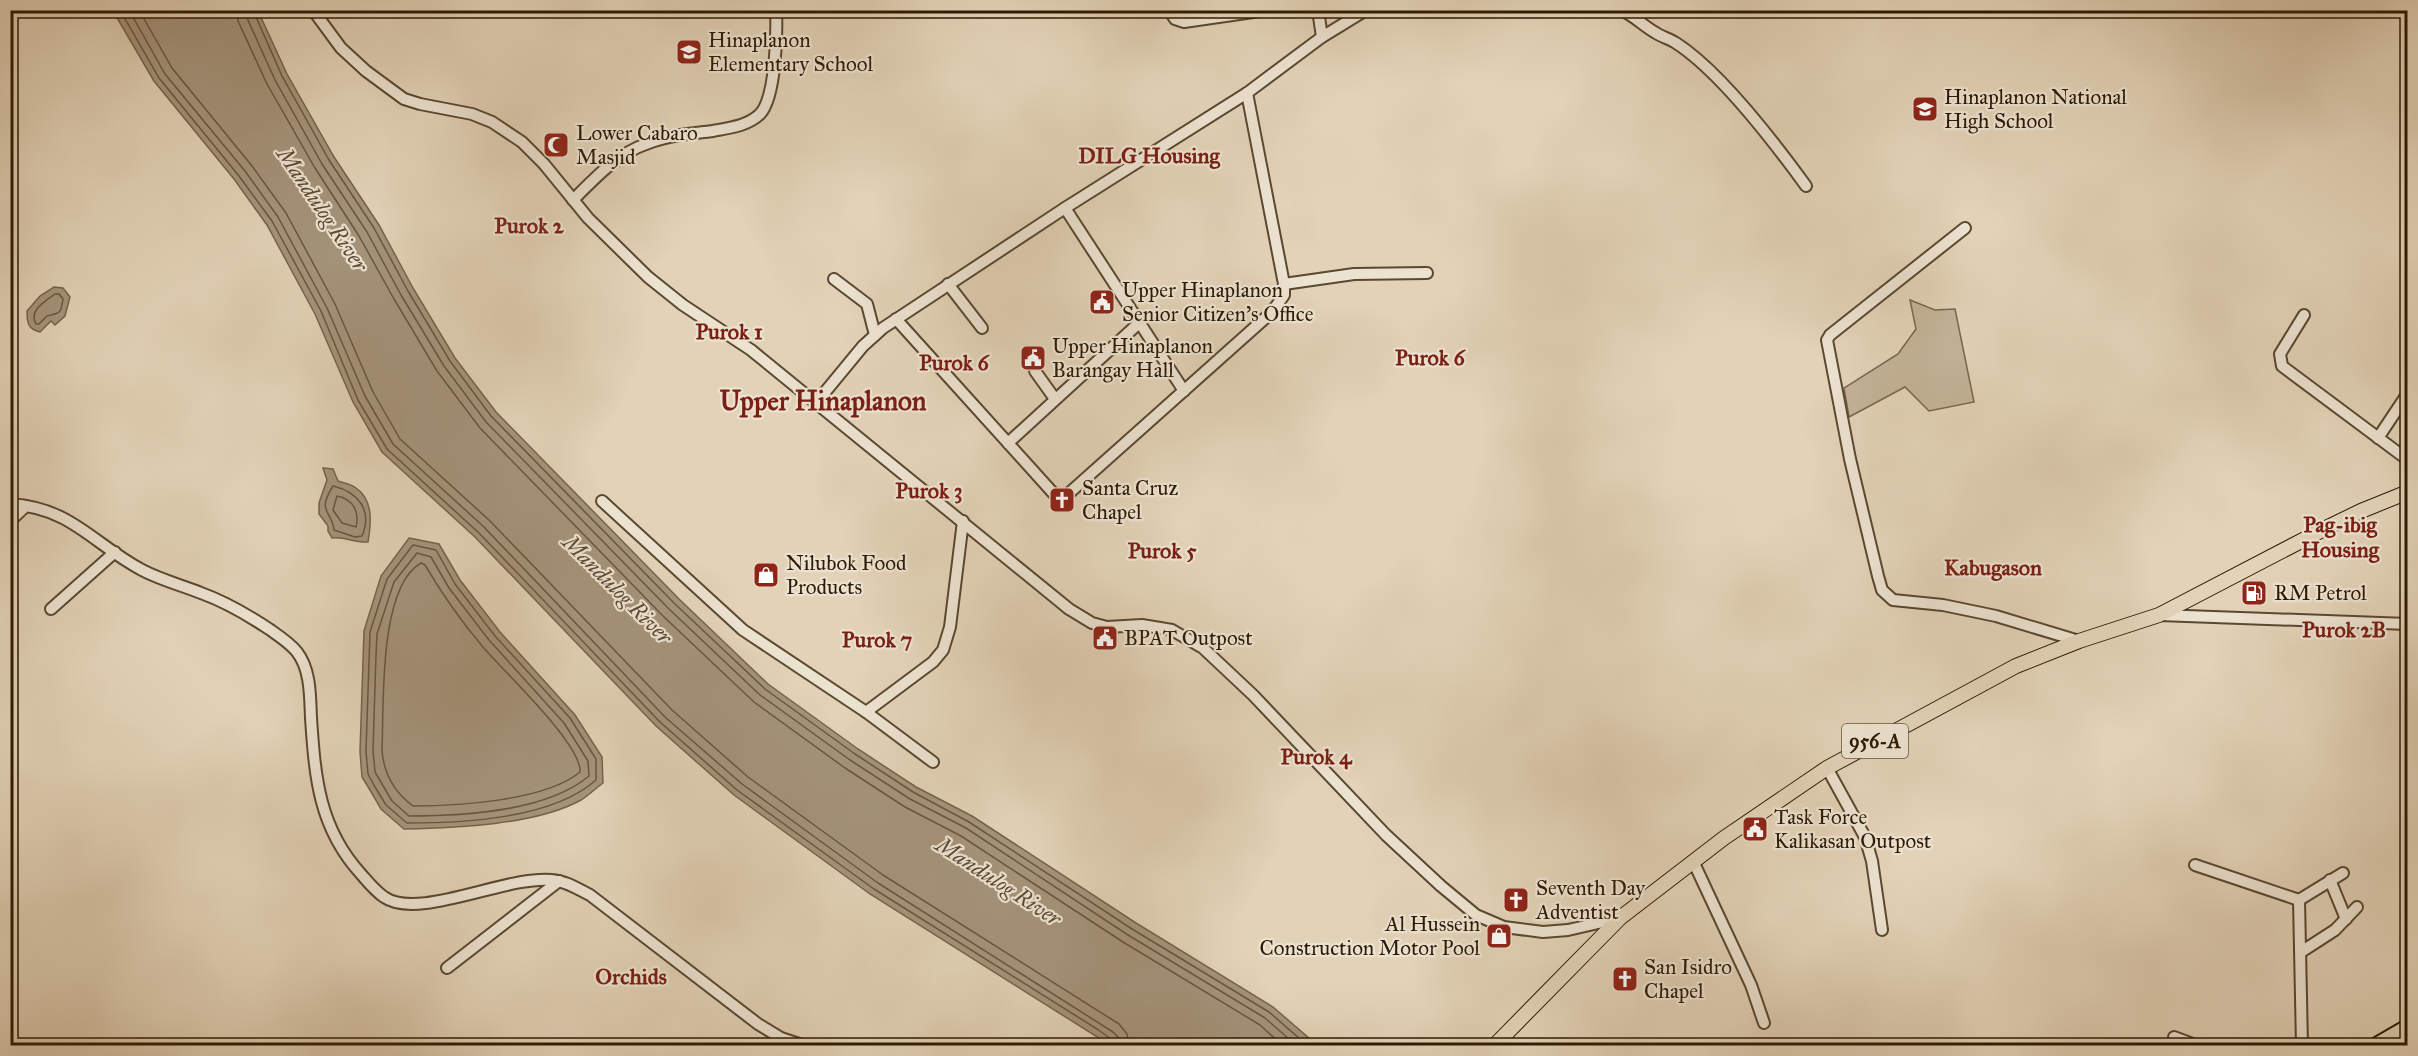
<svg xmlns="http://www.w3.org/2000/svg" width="2418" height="1056" font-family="'IM FELL Great Primer',serif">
	<rect width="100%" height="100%" fill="#e2d2b7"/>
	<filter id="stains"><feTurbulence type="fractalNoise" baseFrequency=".00333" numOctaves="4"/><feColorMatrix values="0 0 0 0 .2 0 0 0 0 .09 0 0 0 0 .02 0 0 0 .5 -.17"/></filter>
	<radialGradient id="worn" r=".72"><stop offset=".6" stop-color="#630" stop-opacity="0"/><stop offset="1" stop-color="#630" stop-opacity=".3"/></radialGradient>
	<polygon fill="#c3b398" stroke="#78664e" stroke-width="1.5" points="1910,300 1935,310 1955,309 1974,402 1929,411 1905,387 1849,417 1844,388 1898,354 1916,329"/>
	<g fill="#a4937a" stroke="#74634a" stroke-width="1.5">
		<polygon points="191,10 201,12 207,10 258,11 287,74 334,157 379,225 413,288 455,358 496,412 679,599 768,684 858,749 916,787 972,816 1136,923 1273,1007 1317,1045 1110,1045 870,894 734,795 656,726 475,537 382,452 353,402 315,314 267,225 234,179 154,81 113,11"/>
		<path d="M54 287 63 288 70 297 65 316 55 325 51 321 40 332C28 329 27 323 27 311L40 296Z"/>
		<path d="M323 468 333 469 338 481C343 483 351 484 356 488 374 500 371 524 368 542 353 543 345 536 332 538L328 531V526L319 514V503L327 480Z"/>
		<path d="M409 538 439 544 460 580 500 632 575 715 602 757 603 783C596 788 589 795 581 800 536 825 455 828 404 829L381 809 370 790 362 777 360 752 364 631 381 576Z"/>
	</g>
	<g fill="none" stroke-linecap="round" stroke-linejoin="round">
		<g stroke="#68563e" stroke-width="1.5">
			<polyline points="120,10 159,78 239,176 272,221 321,311 358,400 387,449 479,533 660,722 737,790 874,889 1097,1029 1111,1039 1112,1046"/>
			<polyline points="129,10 165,74 245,171 278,217 327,308 365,396 393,444 484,527 665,717 742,784 878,883 1113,1032 1119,1038 1120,1046"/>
			<polyline points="139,10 172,68 252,166 286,213 335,304 373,392 400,439 490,521 672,710 748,777 883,875 1119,1024 1127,1034 1129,1046"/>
			<polyline points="237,10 238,21 267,84 315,168 359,236 394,299 437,371 480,428 663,616 754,702 845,768 905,807 961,836 1123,942 1260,1025 1283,1046"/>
			<polyline points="246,10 247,18 275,80 322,164 367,232 401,295 444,366 486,422 669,609 760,695 850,760 910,799 966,828 1128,935 1265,1018 1297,1046"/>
			<polyline points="253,10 282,76 329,160 374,228 408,291 450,361 491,416 675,604 765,689 855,754 913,792 969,822 1132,929 1269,1012 1308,1046"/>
			<path d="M55 294H59L63 299C61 314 60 313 47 316L39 324H36C28 311 45 301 55 294Z"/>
			<path d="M333 486C358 492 373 510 362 536L355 537 334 530C332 510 316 513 333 486Z"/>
			<path d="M337 496C353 499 360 512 356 527L342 523 333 510Z"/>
			<path d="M413 545 436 550 455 584 495 636 570 718 596 759V780C552 819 464 823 407 823L386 805 375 787 368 774 366 751 370 632 387 579Z"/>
			<path d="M417 553 431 557 449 588 489 640 564 723 588 761 589 776C546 812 463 816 409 816L392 801 375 772 373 751 376 655 377 634 394 582Z"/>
			<path d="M421 563 425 565C442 594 461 621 483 647 503 671 582 744 580 772 545 801 457 806 413 806 394 792 384 774 382 751 384 707 378 587 421 563Z"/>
		</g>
		<g stroke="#5a4830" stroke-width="14">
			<g id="minor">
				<polyline points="313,10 341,48 366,71 404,99 420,104 472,114 492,122 522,142 544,164 588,218 648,277 683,305 751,350 1069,609 1092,623 1107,627 1142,625 1172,630 1203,648 1253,695 1386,835 1441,886 1476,915 1504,927 1543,932 1568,930 1620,918"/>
				<polyline points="1169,10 1175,19 1184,22 1267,10"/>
				<polyline points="1318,10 1322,37"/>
				<path d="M1621 10C1635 16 1643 26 1656 33 1662 37 1670 39 1676 43 1721 72 1774 142 1806 186"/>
				<path d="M573 200C595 178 617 154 646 144 668 135 690 134 713 131 729 128 748 126 760 114 776 97 777 33 776 10"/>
				<polyline points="1065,208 1184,391"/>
				<polyline points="1965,228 1830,335 1827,340 1850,459 1878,576 1882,590 1893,600 1943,605 1996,616 2079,641"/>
				<polyline points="834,279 867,304 875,335"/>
				<polyline points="948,284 982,328"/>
				<polyline points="1284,284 1354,274 1427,273"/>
				<polyline points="2304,315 2280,354 2282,366 2408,460"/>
				<polyline points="896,319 1054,494 1059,497 1067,495 1272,312 1284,295 1284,284 1247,93"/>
				<polyline points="1035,371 1055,399"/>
				<polyline points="816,403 863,346 883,328 1065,208 1247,93 1322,37 1366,10"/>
				<polyline points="2378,438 2408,393"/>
				<polyline points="1008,443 1139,323"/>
				<polyline points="602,501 743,630 866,712 933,762"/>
				<path d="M10 504C72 508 93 544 142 570 161 580 181 585 201 593 226 602 248 615 269 629 279 636 290 643 297 652 311 670 310 697 311 718 315 778 319 828 361 874 368 882 375 891 384 897 418 921 507 875 552 880 566 881 578 889 590 895L758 1024 781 1038 805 1046"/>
				<polyline points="10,521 26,506"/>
				<polyline points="51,609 115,552"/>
				<polyline points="2159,615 2408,624"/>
				<polyline points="866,712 933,662 943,650 950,627 963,521"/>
				<polyline points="1827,768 1865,837 1872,861 1882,930"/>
				<polyline points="1693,861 1751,985 1764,1023"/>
				<polyline points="2195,865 2299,900 2302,1046"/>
				<polyline points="2330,880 2346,919"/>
				<polyline points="2299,900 2343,873"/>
				<polyline points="2301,952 2335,930 2357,907"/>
				<polyline points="447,968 559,881"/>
				<polyline points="2174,1037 2198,1046"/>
			</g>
		</g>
		<g stroke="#2c1a03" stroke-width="16">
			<polyline id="major" points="1494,1046 1620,918 1724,838 1827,768 2016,666 2079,641 2159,615 2328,527 2361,511 2408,492"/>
		</g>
		<g stroke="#2c1a03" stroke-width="20">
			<g id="highway">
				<polyline points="2377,1046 2408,1028"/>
				<polyline points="2405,1046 2408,1044"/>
			</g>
		</g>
		<use href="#minor" stroke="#ece2d0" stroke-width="10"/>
		<use href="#major" stroke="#e2d2b7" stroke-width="14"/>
		<use href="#highway" stroke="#e2d2b7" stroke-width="16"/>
	</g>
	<defs>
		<g id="school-square" transform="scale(1.35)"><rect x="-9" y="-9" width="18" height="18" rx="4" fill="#8f2418" stroke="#ece2d0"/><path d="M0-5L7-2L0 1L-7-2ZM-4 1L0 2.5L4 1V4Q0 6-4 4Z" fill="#fff"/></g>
		<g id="mosque-square" transform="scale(1.35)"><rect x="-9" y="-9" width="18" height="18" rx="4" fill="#8f2418" stroke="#ece2d0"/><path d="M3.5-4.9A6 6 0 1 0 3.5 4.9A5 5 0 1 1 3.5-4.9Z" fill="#fff"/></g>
		<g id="civic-square" transform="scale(1.35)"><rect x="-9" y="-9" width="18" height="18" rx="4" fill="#8f2418" stroke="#ece2d0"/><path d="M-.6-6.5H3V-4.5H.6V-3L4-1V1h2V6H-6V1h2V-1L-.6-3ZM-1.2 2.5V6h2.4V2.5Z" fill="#fff"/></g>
		<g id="church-square" transform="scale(1.35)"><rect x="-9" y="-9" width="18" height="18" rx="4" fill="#8f2418" stroke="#ece2d0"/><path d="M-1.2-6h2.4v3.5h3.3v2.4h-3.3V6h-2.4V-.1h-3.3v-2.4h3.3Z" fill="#fff"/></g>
		<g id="shop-square" transform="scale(1.35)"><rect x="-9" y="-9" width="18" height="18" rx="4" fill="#8f2418" stroke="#ece2d0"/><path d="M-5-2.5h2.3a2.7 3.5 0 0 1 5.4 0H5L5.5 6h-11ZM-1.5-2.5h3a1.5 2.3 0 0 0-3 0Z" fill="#fff"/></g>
		<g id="fuel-square" transform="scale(1.35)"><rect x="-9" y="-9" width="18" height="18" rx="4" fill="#8f2418" stroke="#ece2d0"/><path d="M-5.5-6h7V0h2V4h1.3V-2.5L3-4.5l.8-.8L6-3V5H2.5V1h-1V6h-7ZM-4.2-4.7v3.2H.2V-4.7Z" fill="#fff"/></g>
	</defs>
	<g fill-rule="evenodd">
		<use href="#school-square" x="689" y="52"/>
		<use href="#school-square" x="1925" y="109"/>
		<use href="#mosque-square" x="556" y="145"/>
		<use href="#civic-square" x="1102" y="302"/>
		<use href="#civic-square" x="1033" y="358"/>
		<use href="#church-square" x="1062" y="500"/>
		<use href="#shop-square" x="766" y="575"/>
		<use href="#fuel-square" x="2254" y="593"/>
		<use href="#civic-square" x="1105" y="638"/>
		<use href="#civic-square" x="1755" y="829"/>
		<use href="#church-square" x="1516" y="900"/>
		<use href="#shop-square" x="1499" y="936"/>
		<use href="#church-square" x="1625" y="979"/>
	</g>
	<g text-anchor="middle" stroke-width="4.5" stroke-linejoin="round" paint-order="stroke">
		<rect fill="#ece2d0" stroke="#665640" stroke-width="1.5" x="1842" y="724" width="66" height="34" rx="4.5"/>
		<g font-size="20" font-weight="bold" fill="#2c1a03">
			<text x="1875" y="748">956-A</text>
		</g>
		<g font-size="21" fill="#2c1a03" stroke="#ece2d0" text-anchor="start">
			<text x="708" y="47">Hinaplanon<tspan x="708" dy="24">Elementary School</tspan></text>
			<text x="1944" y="104">Hinaplanon National<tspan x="1944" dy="24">High School</tspan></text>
			<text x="576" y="140">Lower Cabaro<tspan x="576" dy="24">Masjid</tspan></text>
			<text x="1122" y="297">Upper Hinaplanon<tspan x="1122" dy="24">Senior Citizen's Office</tspan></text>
			<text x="1052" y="353">Upper Hinaplanon<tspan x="1052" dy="24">Barangay Hall</tspan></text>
			<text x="1082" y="495">Santa Cruz<tspan x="1082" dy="24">Chapel</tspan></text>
			<text x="786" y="570">Nilubok Food<tspan x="786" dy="24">Products</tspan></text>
			<text x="2274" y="600">RM Petrol</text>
			<text x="1124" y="645">BPAT Outpost</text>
			<text x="1774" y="824">Task Force<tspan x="1774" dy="24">Kalikasan Outpost</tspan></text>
			<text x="1536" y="895">Seventh Day<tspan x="1536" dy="24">Adventist</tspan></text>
			<text x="1480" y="931" text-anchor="end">Al Hussein<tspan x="1480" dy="24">Construction Motor Pool</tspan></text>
			<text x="1644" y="974">San Isidro<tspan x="1644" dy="24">Chapel</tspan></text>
		</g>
		<g font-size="22" font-weight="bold" fill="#7a1f14" stroke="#ece2d0">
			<text x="1149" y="163">DILG Housing</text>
			<text x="529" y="233">Purok 2</text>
			<text x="729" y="339">Purok 1</text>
			<text x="1430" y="365">Purok 6</text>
			<text x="954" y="370">Purok 6</text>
			<text x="929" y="498">Purok 3</text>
			<text x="2340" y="532">Pag-ibig<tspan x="2340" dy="25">Housing</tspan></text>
			<text x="1162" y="558">Purok 5</text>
			<text x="1993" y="575">Kabugason</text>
			<text x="2344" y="637">Purok 2B</text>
			<text x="877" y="647">Purok 7</text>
			<text x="1316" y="764">Purok 4</text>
			<text x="631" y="984">Orchids</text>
		</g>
		<g font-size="22" font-style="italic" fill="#5c4a33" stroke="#ece2d0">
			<text transform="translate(323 209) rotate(56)" y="8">Mandulog River</text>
			<text transform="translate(618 589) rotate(45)" y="8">Mandulog River</text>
			<text transform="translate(999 881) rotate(33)" y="8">Mandulog River</text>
		</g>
		<g font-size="27" font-weight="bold" fill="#7a1f14" stroke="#ece2d0">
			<text x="823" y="410">Upper Hinaplanon</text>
		</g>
	</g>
	<rect width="2418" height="1056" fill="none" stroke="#e2d2b7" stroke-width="36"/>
	<rect x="12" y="12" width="2394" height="1032" fill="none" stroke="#2c1a03" stroke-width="3"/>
	<rect x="18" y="18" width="2382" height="1020" fill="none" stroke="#2c1a03" stroke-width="1.5"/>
	<rect width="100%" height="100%" filter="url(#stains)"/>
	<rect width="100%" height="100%" fill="url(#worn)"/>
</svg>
